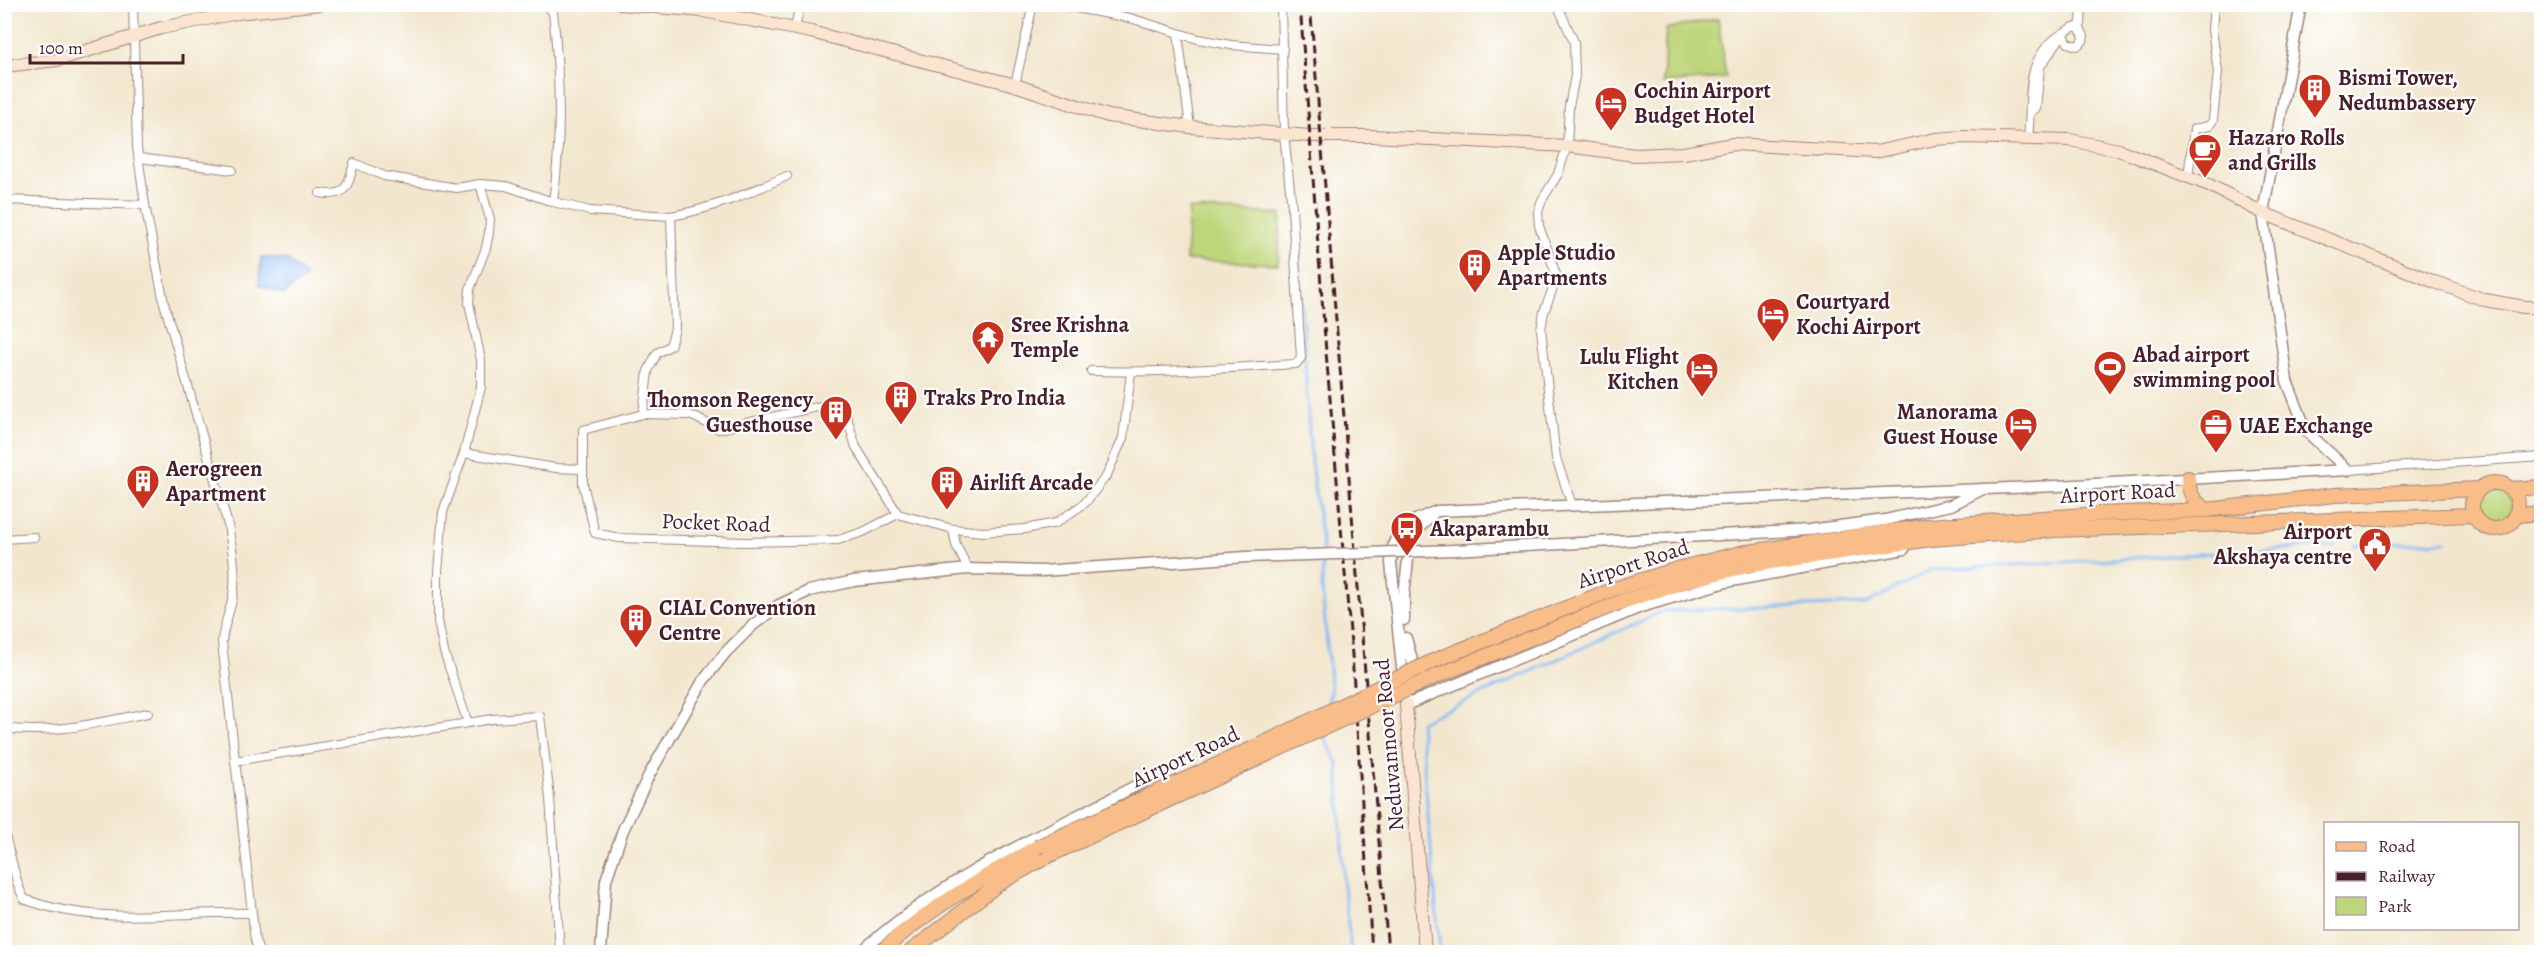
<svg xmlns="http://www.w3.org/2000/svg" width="2546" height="957" font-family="Alegreya,serif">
	<rect width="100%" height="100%" fill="#fff"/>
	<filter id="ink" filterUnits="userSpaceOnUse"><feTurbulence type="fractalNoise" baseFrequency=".0167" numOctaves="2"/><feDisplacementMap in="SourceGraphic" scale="12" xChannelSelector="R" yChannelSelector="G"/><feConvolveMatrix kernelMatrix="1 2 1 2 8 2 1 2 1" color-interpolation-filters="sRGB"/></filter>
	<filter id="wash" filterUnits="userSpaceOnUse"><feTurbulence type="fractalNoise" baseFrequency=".008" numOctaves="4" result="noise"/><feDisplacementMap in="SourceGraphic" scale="24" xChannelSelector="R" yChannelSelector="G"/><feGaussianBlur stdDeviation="1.35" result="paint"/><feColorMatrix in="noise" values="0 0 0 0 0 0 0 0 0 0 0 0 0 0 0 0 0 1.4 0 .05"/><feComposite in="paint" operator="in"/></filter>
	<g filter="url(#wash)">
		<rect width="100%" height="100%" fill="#f2e7ce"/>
		<g fill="#bed67a" stroke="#847a52" stroke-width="1.5">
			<polygon points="1718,19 1726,78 1663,83 1666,29"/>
			<polygon points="1189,209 1281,214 1278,264 1186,260"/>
			<circle cx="2495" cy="506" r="16"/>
		</g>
		<polygon fill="#84b9f3" stroke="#676c8f" stroke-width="1.5" points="261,257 287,260 306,276 284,295 259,285"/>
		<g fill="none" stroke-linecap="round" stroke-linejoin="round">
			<g stroke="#84b9f3" stroke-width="3">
				<polyline points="1291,160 1295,195"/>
				<polyline points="1296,214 1311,462 1323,551"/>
				<polyline points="2538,537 2542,537"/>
				<polyline points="2355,545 2446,541"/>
				<polyline points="1323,557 1322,588 1331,692 1326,708"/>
				<polyline points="1326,733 1326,740 1338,763 1344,887 1351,952"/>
				<polyline points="1440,952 1420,722 1663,611 1866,604 1930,570 2335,546"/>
			</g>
		</g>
	</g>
	<g filter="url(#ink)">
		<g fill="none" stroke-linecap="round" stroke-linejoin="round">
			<g stroke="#9e837c" stroke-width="10">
				<g id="minor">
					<path d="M133 4 137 148 145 205 164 303 228 525C232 548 237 572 233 596 230 612 223 626 222 642L255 940 259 952"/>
					<path d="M544 4 553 12C560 75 562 139 553 202L590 211 671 216 675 329 670 346 657 353 648 371 643 414 690 415 719 429 826 405 845 411 856 447 898 514 953 529 956 545 968 569"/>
					<polyline points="1054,4 1130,18 1198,39 1231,45 1283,49"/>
					<polyline points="1557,4 1574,42 1575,76 1569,106 1567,146 1558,174 1542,200 1538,212 1539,226 1557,277 1544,312 1541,329 1556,458 1572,505"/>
					<polyline points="1877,4 1930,6 1934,4"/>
					<polyline points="795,29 800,4"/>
					<polyline points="2063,33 2068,43 2077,46 2083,41 2084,36 2079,27"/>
					<polyline points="1178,34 1190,127"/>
					<polyline points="1015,85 1033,4"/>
					<polyline points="2032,111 2036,108 2040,67 2063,34"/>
					<path d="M2028 138C2033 97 2022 59 2062 34 2069 30 2071 26 2079 27L2081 24 2082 4"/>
					<polyline points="139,158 232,170"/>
					<polyline points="2188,177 2194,129 2209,126 2213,120 2218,72 2212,30 2214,4"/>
					<path d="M320 193C347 198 348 185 354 163L384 176 457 188 480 184 506 186 553 202"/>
					<polyline points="4,200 145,205"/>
					<path d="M671 216C712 209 749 193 787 176"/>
					<path d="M1091 371C1159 373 1228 368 1296 364L1301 358 1292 208 1284 134 1281 4"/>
					<polyline points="643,414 583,430 583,484 595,533 619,538 745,542 838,540 863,532 898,514"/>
					<polyline points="464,453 556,468 581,469"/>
					<polyline points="2348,470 2542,457"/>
					<polyline points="953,529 983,532 1025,529 1056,523 1085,503 1107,475 1123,438 1131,372"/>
					<polyline points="4,539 34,537"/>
					<polyline points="468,723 444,652 438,621 438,572 443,512 464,453 481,387 481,360 469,303 470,289 486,248 489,233 490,219 480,184"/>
					<path d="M4 728C53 735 101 722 148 713"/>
					<polyline points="235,761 492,719 540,716 550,798 560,952"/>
					<path d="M4 832 18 885 24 899C97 927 176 911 252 913"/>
				</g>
			</g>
			<g stroke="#9e837c" stroke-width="13">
				<g id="tertiary">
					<polyline points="2301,4 2263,213 2287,381 2307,432 2348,470"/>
					<path d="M1904 549 1726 582 1641 607 1406 705 1391 563C1392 528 1407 523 1437 511L2057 486 2348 470"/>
					<polyline points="1455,550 1809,530 1885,520 1937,508 1951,505 1983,489"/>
					<polyline points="1404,620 1404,595 1410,542 1413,534 1432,515"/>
					<polyline points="1406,638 1416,675"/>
					<polyline points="601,952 606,880 623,830 649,775 703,681 726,652 753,625 779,605 809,591 854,581 968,569 1041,571 1246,557"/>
					<path d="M861 952C943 877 1048 832 1145 781"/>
				</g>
			</g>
			<g stroke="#9e837c" stroke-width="14">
				<g id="secondary">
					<polyline points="621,4 703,11 811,32 1015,85 1108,116 1190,127 1311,136 1372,136 1567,146 1635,155 1684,153 1733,144 1876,152 1935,139 1964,137 2070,140 2119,150 2209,185 2263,213 2435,282 2485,300 2524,307 2542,307"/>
					<polyline points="4,66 57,60 161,28 237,13 321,4"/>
					<polyline points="1406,705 1425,952"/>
				</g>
			</g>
			<g stroke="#9e837c" stroke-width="16">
				<g id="primary">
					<path d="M2188 478C2189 494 2193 501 2207 510"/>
					<circle cx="2495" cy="506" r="23"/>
					<polyline points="2511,489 2542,487"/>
					<polyline points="2517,515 2542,513"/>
					<polyline points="1614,589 1681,568 1741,553 1928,526 2099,514 2207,510 2335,495 2479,489"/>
					<polyline points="1621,602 1685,581 1750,565 1931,539 2055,530 2473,515"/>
					<path d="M881 952C925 911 984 877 1037 847"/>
					<polyline points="910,952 998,884 1050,855"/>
				</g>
			</g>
			<use href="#minor" stroke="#fff" stroke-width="8"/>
			<use href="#tertiary" stroke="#fff" stroke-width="10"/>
			<use href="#secondary" stroke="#fce5d0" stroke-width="12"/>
			<use href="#primary" stroke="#f8bd89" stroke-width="14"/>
			<g stroke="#4a1f2b" stroke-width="3" stroke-dasharray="9 4.5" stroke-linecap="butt">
				<polyline points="1300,4 1326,352 1352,655 1372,952"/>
				<polyline points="1310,4 1388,952"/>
			</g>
			<g stroke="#9e837c" stroke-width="13" stroke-linecap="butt">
				<polyline id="tertiary-bridge" points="1246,557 1455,550"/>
			</g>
			<g stroke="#9e837c" stroke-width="16" stroke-linecap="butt">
				<g id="primary-bridge">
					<polyline points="1037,847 1258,746 1433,661 1614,589"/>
					<polyline points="1050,855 1434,677 1621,602"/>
				</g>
			</g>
			<use href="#tertiary-bridge" stroke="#fff" stroke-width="10"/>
			<use href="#primary-bridge" stroke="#f8bd89" stroke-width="14"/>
		</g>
	</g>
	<defs>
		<g id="building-pin" transform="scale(1.725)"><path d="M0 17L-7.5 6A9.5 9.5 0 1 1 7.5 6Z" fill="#c8321e" stroke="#fff"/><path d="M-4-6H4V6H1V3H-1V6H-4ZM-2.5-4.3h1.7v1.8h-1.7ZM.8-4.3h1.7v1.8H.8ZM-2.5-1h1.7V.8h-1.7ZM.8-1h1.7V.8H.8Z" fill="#fff"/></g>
		<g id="hotel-pin" transform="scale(1.725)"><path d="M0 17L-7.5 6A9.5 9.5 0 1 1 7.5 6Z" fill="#c8321e" stroke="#fff"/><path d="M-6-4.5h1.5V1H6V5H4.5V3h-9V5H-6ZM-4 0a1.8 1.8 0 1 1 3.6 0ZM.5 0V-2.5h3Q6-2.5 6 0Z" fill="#fff"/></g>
		<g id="cafe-pin" transform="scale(1.725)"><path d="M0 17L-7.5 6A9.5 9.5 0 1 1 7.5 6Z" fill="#c8321e" stroke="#fff"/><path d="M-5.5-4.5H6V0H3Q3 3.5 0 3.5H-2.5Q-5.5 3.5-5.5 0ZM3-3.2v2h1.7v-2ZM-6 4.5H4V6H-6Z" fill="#fff"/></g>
		<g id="temple-pin" transform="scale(1.725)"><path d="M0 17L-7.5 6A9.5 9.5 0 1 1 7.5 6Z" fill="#c8321e" stroke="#fff"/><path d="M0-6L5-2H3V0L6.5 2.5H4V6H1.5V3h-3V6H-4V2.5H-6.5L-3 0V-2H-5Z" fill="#fff"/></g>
		<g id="stadium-pin" transform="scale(1.725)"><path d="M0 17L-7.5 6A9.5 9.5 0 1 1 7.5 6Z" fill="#c8321e" stroke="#fff"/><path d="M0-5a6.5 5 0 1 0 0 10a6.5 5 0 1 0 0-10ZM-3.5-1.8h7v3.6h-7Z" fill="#fff"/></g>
		<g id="office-pin" transform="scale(1.725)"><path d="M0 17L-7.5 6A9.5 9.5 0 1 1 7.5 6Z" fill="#c8321e" stroke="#fff"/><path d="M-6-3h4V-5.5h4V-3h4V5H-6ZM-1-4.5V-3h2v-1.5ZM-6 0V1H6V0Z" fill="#fff"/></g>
		<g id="bus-pin" transform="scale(1.725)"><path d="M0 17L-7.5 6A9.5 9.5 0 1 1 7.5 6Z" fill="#c8321e" stroke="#fff"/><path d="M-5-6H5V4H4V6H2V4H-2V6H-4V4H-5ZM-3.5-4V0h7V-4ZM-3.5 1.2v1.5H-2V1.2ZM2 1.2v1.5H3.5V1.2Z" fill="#fff"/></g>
		<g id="civic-pin" transform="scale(1.725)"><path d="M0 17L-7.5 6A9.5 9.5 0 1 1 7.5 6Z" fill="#c8321e" stroke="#fff"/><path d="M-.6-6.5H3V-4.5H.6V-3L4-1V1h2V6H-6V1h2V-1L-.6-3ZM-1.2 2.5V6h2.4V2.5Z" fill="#fff"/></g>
	</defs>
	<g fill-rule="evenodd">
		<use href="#building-pin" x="2315" y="90"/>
		<use href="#hotel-pin" x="1611" y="103"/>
		<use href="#cafe-pin" x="2205" y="150"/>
		<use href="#building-pin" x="1475" y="265"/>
		<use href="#hotel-pin" x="1773" y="314"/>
		<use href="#temple-pin" x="988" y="337"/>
		<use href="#stadium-pin" x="2110" y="367"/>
		<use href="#hotel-pin" x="1702" y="369"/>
		<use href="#building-pin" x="901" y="397"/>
		<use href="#building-pin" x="836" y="412"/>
		<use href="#hotel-pin" x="2021" y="424"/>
		<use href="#office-pin" x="2216" y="425"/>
		<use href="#building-pin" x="143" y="481"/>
		<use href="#building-pin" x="947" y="482"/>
		<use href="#bus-pin" x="1407" y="528"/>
		<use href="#civic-pin" x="2375" y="544"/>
		<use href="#building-pin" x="636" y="620"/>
	</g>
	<g text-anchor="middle" stroke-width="4.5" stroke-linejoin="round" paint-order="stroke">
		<g font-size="22" font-weight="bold" fill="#4a1f2b" stroke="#fff" text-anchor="start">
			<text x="2338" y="85">Bismi Tower,<tspan x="2338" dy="25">Nedumbassery</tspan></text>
			<text x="1634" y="98">Cochin Airport<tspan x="1634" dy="25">Budget Hotel</tspan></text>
			<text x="2228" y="145">Hazaro Rolls<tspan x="2228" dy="25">and Grills</tspan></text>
			<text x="1498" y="260">Apple Studio<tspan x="1498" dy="25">Apartments</tspan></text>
			<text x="1796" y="309">Courtyard<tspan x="1796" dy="25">Kochi Airport</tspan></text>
			<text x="1011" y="332">Sree Krishna<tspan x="1011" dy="25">Temple</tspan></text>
			<text x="2133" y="362">Abad airport<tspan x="2133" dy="25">swimming pool</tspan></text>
			<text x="1679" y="364" text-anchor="end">Lulu Flight<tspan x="1679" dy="25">Kitchen</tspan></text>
			<text x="924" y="405">Traks Pro India</text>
			<text x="813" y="407" text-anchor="end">Thomson Regency<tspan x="813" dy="25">Guesthouse</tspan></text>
			<text x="1998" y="419" text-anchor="end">Manorama<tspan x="1998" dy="25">Guest House</tspan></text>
			<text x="2239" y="433">UAE Exchange</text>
			<text x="166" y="476">Aerogreen<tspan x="166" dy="25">Apartment</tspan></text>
			<text x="970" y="490">Airlift Arcade</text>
			<text x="1430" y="536">Akaparambu</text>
			<text x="2352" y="539" text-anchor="end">Airport<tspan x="2352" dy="25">Akshaya centre</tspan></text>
			<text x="659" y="615">CIAL Convention<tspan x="659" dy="25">Centre</tspan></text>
		</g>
		<g font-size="22" fill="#4a1f2b" stroke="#fff">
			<text transform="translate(2118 492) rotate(-3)" y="8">Airport Road</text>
			<text transform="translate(716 522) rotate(2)" y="8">Pocket Road</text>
			<text transform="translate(1633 563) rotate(-18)" y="8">Airport Road</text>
			<text transform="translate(1388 745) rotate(-95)" y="8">Neduvannoor Road</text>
			<text transform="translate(1185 756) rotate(-25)" y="8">Airport Road</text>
		</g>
	</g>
	<rect width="2546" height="957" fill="none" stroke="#fff" stroke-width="24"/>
	<rect x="2324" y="822" width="195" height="108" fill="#ffffff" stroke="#b7a5aa" stroke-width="1.5"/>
	<rect x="2336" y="842" width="30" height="9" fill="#f8bd89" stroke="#b7a5aa" stroke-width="1.5"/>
	<text x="2378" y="852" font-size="18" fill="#4a1f2b">Road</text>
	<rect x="2336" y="872" width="30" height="9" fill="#4a1f2b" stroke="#b7a5aa" stroke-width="1.5"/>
	<text x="2378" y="882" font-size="18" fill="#4a1f2b">Railway</text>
	<rect x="2336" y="897" width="30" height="18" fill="#bed67a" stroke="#b7a5aa" stroke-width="1.5"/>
	<text x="2378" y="912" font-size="18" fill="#4a1f2b">Park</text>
	<path d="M30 54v9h153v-9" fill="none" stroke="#4a1f2b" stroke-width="3"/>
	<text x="39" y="54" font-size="18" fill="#4a1f2b" stroke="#ffffff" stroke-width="4.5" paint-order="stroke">100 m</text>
</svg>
